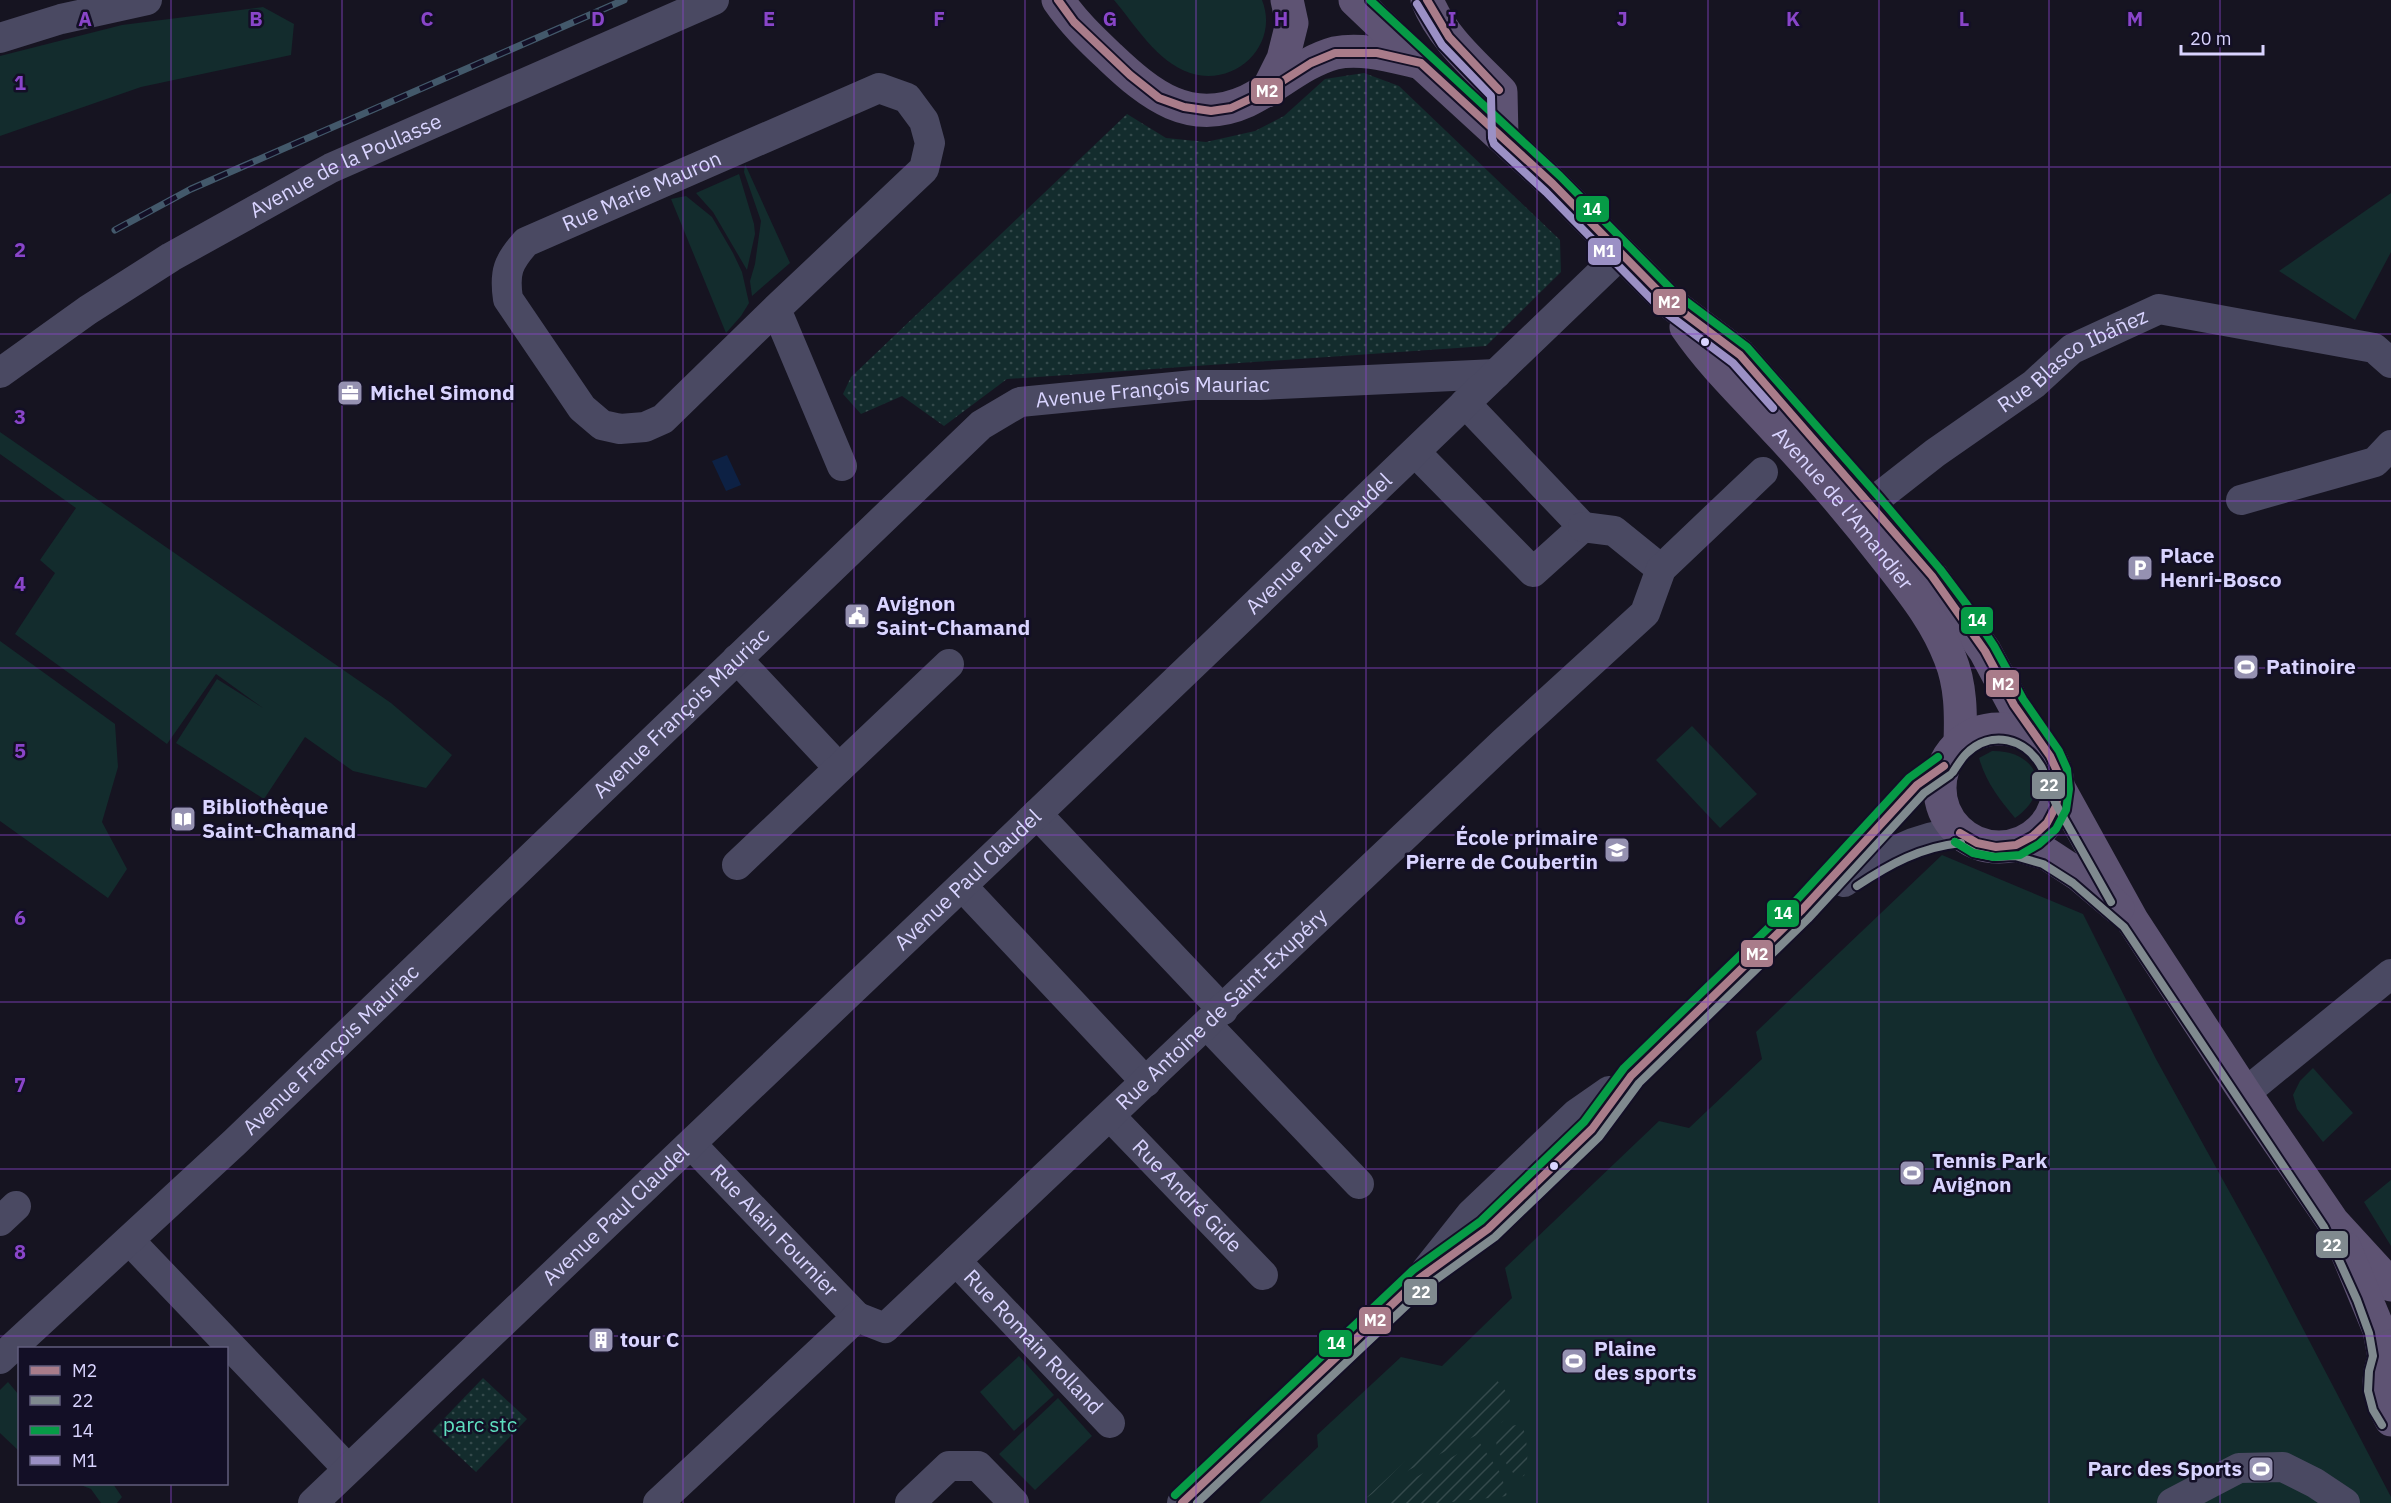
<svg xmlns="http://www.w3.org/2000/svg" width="2391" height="1503" font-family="'IBM Plex Sans',sans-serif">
	<defs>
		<pattern id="park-dots" width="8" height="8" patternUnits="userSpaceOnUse" patternTransform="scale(1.5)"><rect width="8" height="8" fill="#132c2d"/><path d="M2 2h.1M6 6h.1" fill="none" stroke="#354a4c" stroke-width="1.8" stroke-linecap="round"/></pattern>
		<pattern id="garden-furrows" width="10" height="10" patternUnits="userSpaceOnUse" patternTransform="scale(1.5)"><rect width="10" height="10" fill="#132c2d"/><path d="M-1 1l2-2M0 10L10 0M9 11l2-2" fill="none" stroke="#354a4c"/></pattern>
	</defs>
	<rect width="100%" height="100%" fill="#161421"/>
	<g fill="#132c2d">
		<path d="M1114 0H1262C1280 45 1235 88 1190 73 1156 61 1136 26 1114 0Z"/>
		<polygon points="263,7 294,24 291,55 141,87 0,136 0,56 122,25"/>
		<polygon points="745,164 790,263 752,296 750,281 755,264 761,221 744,172"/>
		<polygon points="739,174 754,224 755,234 747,270 713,212 696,193"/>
		<polygon points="2391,193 2391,252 2355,320 2279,271"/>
		<polygon points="686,196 712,217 733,253 742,272 749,303 741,316 726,333 671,199"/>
		<polygon points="0,432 391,703 452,755 426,788 353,771 305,737 264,799 176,743 217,679 263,708 216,674 167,744 15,634 55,573 40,560 76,508 0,454"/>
		<polygon points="0,641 115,724 118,767 102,822 127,869 108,898 0,821"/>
		<polygon points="1692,726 1757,794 1720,828 1656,760"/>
		<path d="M1992 751C2038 750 2054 791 2015 818 1999 799 1986 782 1979 758Z"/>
		<polygon points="1942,855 2083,914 2156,1059 2265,1256 2391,1497 2391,1503 1259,1503 1318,1447 1317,1435 1401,1357 1442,1366 1512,1298 1505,1268 1659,1121 1689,1128 1762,1059 1756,1032"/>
		<polygon points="2313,1068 2353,1113 2323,1142 2297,1109 2293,1095 2300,1081"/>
		<polygon points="2391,1180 2391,1246 2364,1202"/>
		<polygon points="1019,1356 1054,1395 1014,1431 980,1392"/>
		<polygon points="8,1382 19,1395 19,1451 0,1433 0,1390"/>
		<polygon points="1058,1398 1092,1436 1035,1490 999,1454"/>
		<polygon points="78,1484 113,1484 122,1497 117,1503 101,1503 91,1489"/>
	</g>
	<g fill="url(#park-dots)">
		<polygon points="1364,73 1399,86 1560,240 1561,272 1486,346 1007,379 944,426 902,396 861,414 843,394 851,377 1127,114 1166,138 1206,142 1255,131 1284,116 1325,79"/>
		<polygon points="483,1378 527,1419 476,1472 432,1431"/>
	</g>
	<g fill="url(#garden-furrows)">
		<path d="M1495 1378C1509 1395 1517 1401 1502 1422L1409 1470 1366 1498Z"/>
		<path d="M1522 1424C1527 1440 1530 1460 1524 1476L1516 1477 1498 1452 1495 1436 1511 1426Z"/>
		<polygon points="1479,1442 1501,1474 1507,1496 1442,1503 1379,1503 1402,1485"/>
	</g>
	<polygon fill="#0d2144" points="727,455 741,485 726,491 712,461"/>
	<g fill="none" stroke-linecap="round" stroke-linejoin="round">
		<g stroke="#4a4962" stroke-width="30">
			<polyline points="0,38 61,19 147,0"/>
			<path id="s1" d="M776 309 663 419 645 427 620 429 602 425 582 408 508 299C504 272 508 262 526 242L879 88 907 98 924 121 930 143 924 169 776 309 842 466"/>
			<path id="s2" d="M0 373 88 310 171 257 331 168 714 0"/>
			<polyline points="1415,452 1533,572 1583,527 1465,403"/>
			<polyline points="2241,500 2375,462 2391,445"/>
			<path id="s3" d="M1852 518 1935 453 2034 384 2072 349 2159 309 2374 348 2391 363"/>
			<polyline points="1583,527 1614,531 1661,569"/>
			<polyline points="737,659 839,768"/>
			<polyline points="1037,814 1223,1010"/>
			<polyline points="737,865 949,664"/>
			<path d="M1844 882C1880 858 1915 835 1960 833"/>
			<polyline points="962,886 1146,1082"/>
			<polyline points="1207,1025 1359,1184"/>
			<polyline points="2245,1093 2391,974"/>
			<path id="s4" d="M1110 1116 1263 1275"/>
			<path id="s5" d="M691 1144 857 1317"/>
			<polyline points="0,1221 16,1206"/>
			<polyline points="130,1241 348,1469"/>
			<path id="s6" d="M956 1261 1110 1423"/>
			<polyline points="1420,1278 1488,1229 1592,1129 1631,1076 1801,911 1917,785 1944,766"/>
			<path id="s7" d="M0 1359 235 1142 981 425 1020 402 1194 385H1260L1496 374"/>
			<path id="s8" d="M313 1503 1014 836 1622 253"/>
			<path id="s9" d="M658 1503 857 1317 885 1328 1504 742 1645 613 1661 569 1763 472"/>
			<polyline points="910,1503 949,1466 978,1466 1014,1503"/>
			<polyline points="1182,1503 1420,1278 1471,1214 1576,1114 1609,1091"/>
			<polyline points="2172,1503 2239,1468 2283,1467 2315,1483 2345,1503"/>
		</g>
		<g stroke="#5e5373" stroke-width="33">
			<path d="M1058 0C1073 22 1091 39 1110 57 1150 95 1190 127 1247 101 1277 87 1302 62 1335 53 1363 47 1394 57 1421 63"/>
			<polyline points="1355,0 1421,63 1553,184 1668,301 1740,355 1932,576 1985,651 2014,705 2039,743"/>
			<path d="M1427 0C1442 38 1474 64 1501 92L1502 137"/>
			<polyline points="1267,91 1283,59 1292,23 1287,0"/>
			<path id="s10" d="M1686 327C1712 365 1745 396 1776 430 1816 472 1854 517 1889 562 1913 593 1936 621 1950 658 1961 685 1961 714 1960 743"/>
			<circle cx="1999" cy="788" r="59"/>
			<polyline points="2059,788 2132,920 2245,1093 2333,1222 2391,1285"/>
			<polyline points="2016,845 2047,854 2079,875 2118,908"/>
			<polyline points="2345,1248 2379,1330 2384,1357"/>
			<path d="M2391 1346C2374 1371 2376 1395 2391 1420"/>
		</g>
		<g stroke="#43596b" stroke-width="7">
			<polyline id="rail" points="115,230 191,189 624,0"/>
		</g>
		<use href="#rail" stroke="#130f26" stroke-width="4.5" stroke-dasharray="14" stroke-linecap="butt"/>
		<g stroke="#130f26" stroke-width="12">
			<g id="bus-1">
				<polyline points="1058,0 1074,22 1130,75 1159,98 1184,107 1211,111 1231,108 1267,91 1311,63 1335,53 1377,53 1421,63 1553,184 1668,301 1740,355 1932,576 1985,651 2014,705 2050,756 2057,771 2059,788 2056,806 2047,823 2033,836 2016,845 1996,847 1977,843 1960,833"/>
				<polyline points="1427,0 1449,37 1499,90"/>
				<polyline points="1182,1503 1420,1278 1488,1229 1592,1129 1631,1076 1801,911 1917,785 1944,766"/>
			</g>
		</g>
		<g stroke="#130f26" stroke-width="12">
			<g id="bus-2">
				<path d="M1953 772C1957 766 1961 759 1966 754 1991 729 2026 738 2042 768 2048 780 2050 794 2057 806 2075 838 2093 870 2111 902"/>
				<polyline points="1955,842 1975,853 1995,857 2015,856 2043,864 2073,883 2124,927 2324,1227 2357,1300 2369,1333 2373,1356 2369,1371 2368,1391 2373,1410 2382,1425"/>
				<path d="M1857 886C1890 864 1921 847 1961 843"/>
				<polyline points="1197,1503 1427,1286 1495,1237 1599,1137 1639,1083 1808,919 1924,793 1950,775"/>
			</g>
		</g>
		<g stroke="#130f26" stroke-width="12">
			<g id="bus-3">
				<polyline points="1370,0 1560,176 1675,293 1747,347 1879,497 1940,569 1967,605 1994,646 2023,699 2059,751 2067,769 2069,789 2066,810 2056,829 2039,844 2020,855 1994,857 1973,853 1955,842"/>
				<polyline points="1175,1495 1413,1270 1481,1221 1584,1122 1624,1068 1793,904 1909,778 1938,757"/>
			</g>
		</g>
		<g stroke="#130f26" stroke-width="12">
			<polyline id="bus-4" points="1417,4 1442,45 1491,96 1492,138 1494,144 1546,192 1661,309 1733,363 1773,408"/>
		</g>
		<use href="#bus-1" stroke="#a97c8a" stroke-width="8"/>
		<use href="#bus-2" stroke="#808a8f" stroke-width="8"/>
		<use href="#bus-3" stroke="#069b46" stroke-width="8"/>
		<use href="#bus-4" stroke="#9b90c5" stroke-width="8"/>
	</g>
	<path fill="none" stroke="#8945c9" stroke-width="1.5" stroke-opacity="0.55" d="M171 0V1348M342 0V1503M512 0V1503M683 0V1503M854 0V1503M1025 0V1503M1196 0V1503M1366 0V1503M1537 0V1503M1708 0V1503M1879 0V1503M2049 0V1503M2220 0V1503M0 167H2391M0 334H2391M0 501H2391M0 668H2391M0 835H2391M0 1002H2391M0 1169H2391M0 1336H2391M171 1484V1503"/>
	<defs>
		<g id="office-square" transform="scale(1.35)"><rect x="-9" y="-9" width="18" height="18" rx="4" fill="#9591b1" stroke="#130f26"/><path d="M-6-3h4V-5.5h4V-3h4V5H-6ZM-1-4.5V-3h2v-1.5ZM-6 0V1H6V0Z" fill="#fff"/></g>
		<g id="parking-square" transform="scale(1.35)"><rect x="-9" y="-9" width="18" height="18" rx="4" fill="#9591b1" stroke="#130f26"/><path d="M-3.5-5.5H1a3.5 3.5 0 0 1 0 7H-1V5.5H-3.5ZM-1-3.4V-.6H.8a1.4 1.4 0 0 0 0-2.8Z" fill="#fff"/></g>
		<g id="civic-square" transform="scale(1.35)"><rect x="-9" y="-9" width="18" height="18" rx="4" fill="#9591b1" stroke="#130f26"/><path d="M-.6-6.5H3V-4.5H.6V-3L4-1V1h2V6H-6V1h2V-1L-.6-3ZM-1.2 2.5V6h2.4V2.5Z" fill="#fff"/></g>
		<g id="stadium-square" transform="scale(1.35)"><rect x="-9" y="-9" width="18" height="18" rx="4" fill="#9591b1" stroke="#130f26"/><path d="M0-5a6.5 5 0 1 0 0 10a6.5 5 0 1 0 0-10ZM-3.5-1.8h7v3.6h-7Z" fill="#fff"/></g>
		<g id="library-square" transform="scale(1.35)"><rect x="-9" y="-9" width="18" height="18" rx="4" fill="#9591b1" stroke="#130f26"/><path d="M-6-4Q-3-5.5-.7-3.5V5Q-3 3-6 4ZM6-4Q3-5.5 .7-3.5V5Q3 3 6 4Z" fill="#fff"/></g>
		<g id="school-square" transform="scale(1.35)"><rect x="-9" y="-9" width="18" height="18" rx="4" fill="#9591b1" stroke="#130f26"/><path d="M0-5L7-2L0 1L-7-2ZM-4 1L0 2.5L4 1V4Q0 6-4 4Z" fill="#fff"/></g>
		<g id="building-square" transform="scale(1.35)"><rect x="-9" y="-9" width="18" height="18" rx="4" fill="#9591b1" stroke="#130f26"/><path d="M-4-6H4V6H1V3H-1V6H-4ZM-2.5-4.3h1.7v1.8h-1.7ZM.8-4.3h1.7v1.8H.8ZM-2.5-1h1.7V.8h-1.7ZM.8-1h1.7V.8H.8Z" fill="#fff"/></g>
	</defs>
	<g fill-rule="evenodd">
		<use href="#office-square" x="350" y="393"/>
		<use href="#parking-square" x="2140" y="568"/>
		<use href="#civic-square" x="857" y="616"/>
		<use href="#stadium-square" x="2246" y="667"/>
		<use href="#library-square" x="183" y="819"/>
		<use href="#school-square" x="1617" y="850"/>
		<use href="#stadium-square" x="1912" y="1173"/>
		<use href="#building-square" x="601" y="1340"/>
		<use href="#stadium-square" x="1574" y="1361"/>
		<use href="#stadium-square" x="2261" y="1469"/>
	</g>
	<g fill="#d9d4ff" stroke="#130f26" stroke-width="2">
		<circle cx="1705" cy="342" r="5"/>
		<circle cx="1554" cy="1166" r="5"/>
	</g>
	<g text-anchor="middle" stroke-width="5" stroke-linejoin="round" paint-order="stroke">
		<g font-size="21" fill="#d9d4ff" stroke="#130f26">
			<text dy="7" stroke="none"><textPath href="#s2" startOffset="404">Avenue de la Poulasse</textPath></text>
			<text dy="7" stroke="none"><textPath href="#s1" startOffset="568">Rue Marie Mauron</textPath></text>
			<text dy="7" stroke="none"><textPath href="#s3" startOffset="272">Rue Blasco Ibáñez</textPath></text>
			<text dy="7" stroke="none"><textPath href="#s7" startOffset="1533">Avenue François Mauriac</textPath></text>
			<text dy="7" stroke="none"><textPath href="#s10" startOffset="240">Avenue de l'Amandier</textPath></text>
			<text dy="7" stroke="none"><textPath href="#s8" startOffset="1390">Avenue Paul Claudel</textPath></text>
			<text dy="7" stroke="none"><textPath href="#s7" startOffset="939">Avenue François Mauriac</textPath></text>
			<text dy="7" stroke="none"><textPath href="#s8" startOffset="904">Avenue Paul Claudel</textPath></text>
			<text dy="7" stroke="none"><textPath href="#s9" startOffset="766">Rue Antoine de Saint-Exupéry</textPath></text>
			<text dy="7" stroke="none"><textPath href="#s7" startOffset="453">Avenue François Mauriac</textPath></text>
			<text dy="7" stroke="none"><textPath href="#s4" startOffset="111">Rue André Gide</textPath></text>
			<text dy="7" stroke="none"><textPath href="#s8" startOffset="418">Avenue Paul Claudel</textPath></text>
			<text dy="7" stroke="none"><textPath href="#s5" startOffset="120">Rue Alain Fournier</textPath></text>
			<text dy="7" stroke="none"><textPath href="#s6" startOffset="112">Rue Romain Rolland</textPath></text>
		</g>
		<g font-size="21" font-weight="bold" fill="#d9d4ff" stroke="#130f26" text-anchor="start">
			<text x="370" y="400">Michel Simond</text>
			<text x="2160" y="563">Place<tspan x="2160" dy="24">Henri-Bosco</tspan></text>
			<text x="876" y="611">Avignon<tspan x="876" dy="24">Saint-Chamand</tspan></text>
			<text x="2266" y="674">Patinoire</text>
			<text x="202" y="814">Bibliothèque<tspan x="202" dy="24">Saint-Chamand</tspan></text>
			<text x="1598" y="845" text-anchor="end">École primaire<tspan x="1598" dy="24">Pierre de Coubertin</tspan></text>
			<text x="1932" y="1168">Tennis Park<tspan x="1932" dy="24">Avignon</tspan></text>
			<text x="620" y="1347">tour C</text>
			<text x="1594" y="1356">Plaine<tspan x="1594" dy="24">des sports</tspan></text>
			<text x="2242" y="1476" text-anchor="end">Parc des Sports</text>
		</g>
		<g font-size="21" fill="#5fe0c0" stroke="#130f26">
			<text x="480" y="1432">parc stc</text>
		</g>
	</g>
	<g font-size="20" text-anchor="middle" font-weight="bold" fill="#8945c9" stroke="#130f26" stroke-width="5" stroke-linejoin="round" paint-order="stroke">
		<text x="85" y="26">A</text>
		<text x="256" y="26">B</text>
		<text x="427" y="26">C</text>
		<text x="598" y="26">D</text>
		<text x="769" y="26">E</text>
		<text x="939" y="26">F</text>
		<text x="1110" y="26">G</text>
		<text x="1281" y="26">H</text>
		<text x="1452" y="26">I</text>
		<text x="1622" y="26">J</text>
		<text x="1793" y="26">K</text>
		<text x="1964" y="26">L</text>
		<text x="2135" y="26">M</text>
		<text x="20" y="90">1</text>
		<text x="20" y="257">2</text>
		<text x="20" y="424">3</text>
		<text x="20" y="591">4</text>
		<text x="20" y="758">5</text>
		<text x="20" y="925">6</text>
		<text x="20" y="1092">7</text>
		<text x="20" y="1259">8</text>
	</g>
	<g stroke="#130f26" stroke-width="2">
		<rect x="1250" y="77" width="34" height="28" rx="6" fill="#a97c8a"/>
		<rect x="1575" y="195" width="35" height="28" rx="6" fill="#069b46"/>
		<rect x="1587" y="237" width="35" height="29" rx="6" fill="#9b90c5"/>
		<rect x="1652" y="288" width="35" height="28" rx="6" fill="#a97c8a"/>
		<rect x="1960" y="606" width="34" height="29" rx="6" fill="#069b46"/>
		<rect x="1985" y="669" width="35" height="29" rx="6" fill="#a97c8a"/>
		<rect x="2031" y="771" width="35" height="29" rx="6" fill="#808a8f"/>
		<rect x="1766" y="899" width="34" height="29" rx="6" fill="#069b46"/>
		<rect x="1740" y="939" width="34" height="29" rx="6" fill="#a97c8a"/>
		<rect x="2315" y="1230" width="34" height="29" rx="6" fill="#808a8f"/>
		<rect x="1403" y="1278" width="35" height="28" rx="6" fill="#808a8f"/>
		<rect x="1358" y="1306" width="34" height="29" rx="6" fill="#a97c8a"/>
		<rect x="1318" y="1329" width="35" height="29" rx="6" fill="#069b46"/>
	</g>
	<g font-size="16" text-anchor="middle" font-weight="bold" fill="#fff">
		<text x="1267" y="97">M2</text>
		<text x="1592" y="215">14</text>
		<text x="1604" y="257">M1</text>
		<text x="1669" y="308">M2</text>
		<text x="1977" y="626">14</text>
		<text x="2003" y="690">M2</text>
		<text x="2049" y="791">22</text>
		<text x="1783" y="919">14</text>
		<text x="1757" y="960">M2</text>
		<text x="2332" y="1251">22</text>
		<text x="1421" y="1298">22</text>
		<text x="1375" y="1326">M2</text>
		<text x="1336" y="1349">14</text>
	</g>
	<rect x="18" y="1347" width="210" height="138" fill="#130f26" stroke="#625e7d" stroke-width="1.5"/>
	<rect x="30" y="1366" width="30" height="9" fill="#a97c8a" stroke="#625e7d" stroke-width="1.5"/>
	<text x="72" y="1377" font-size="18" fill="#d9d4ff">M2</text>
	<rect x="30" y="1396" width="30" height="9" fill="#808a8f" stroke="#625e7d" stroke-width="1.5"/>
	<text x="72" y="1407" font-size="18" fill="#d9d4ff">22</text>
	<rect x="30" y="1426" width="30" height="9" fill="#069b46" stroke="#625e7d" stroke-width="1.5"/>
	<text x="72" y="1437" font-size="18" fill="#d9d4ff">14</text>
	<rect x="30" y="1456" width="30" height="9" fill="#9b90c5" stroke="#625e7d" stroke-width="1.5"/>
	<text x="72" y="1467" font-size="18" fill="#d9d4ff">M1</text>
	<path d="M2181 45v9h82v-9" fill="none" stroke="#d9d4ff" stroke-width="3"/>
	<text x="2190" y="45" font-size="18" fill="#d9d4ff" stroke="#130f26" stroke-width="4.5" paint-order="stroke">20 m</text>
</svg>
